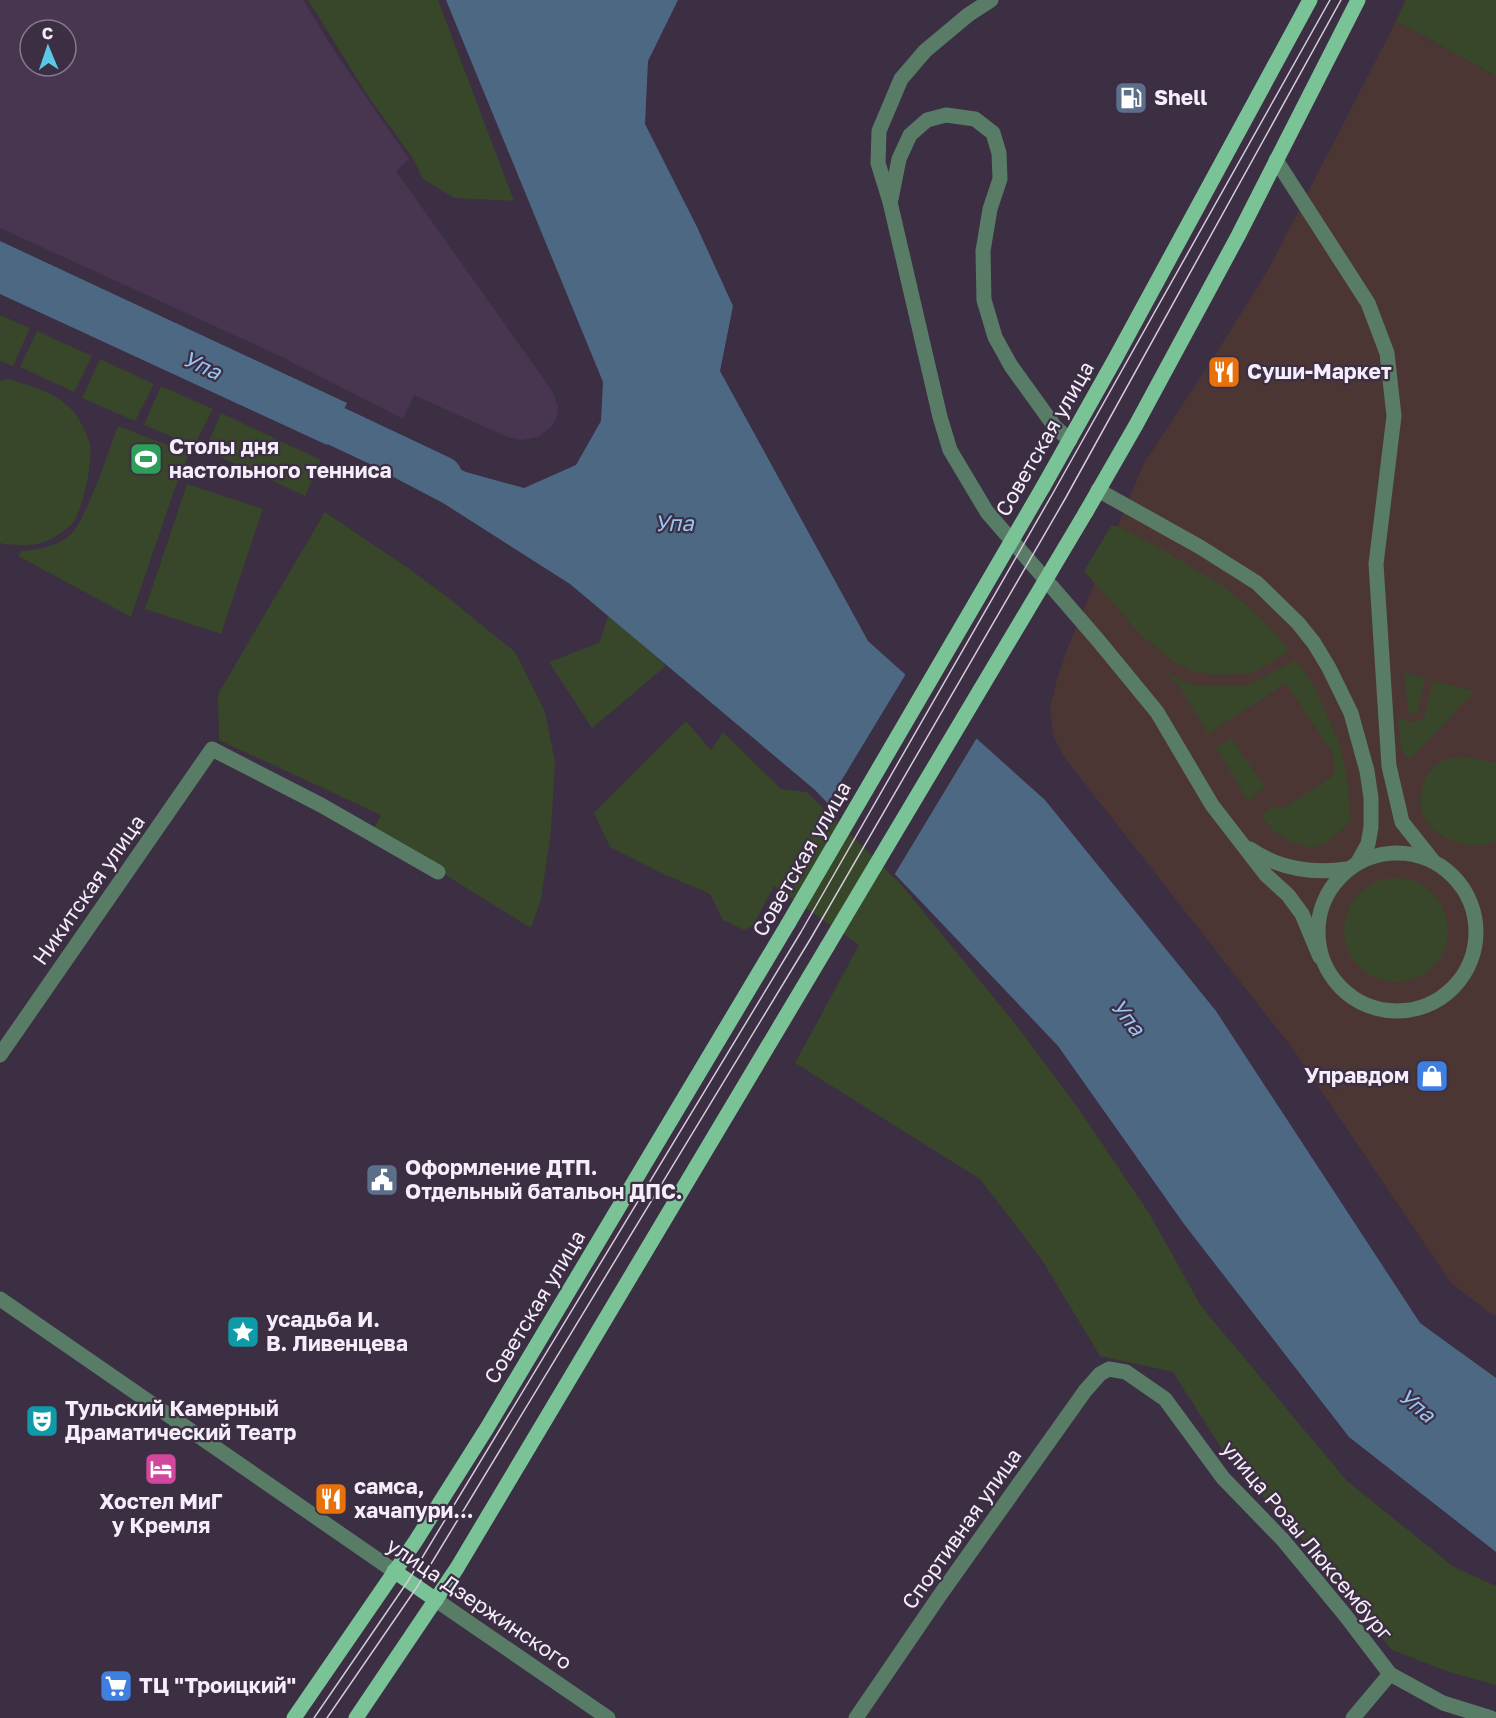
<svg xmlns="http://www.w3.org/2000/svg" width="1496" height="1718" font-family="'Golos Text',sans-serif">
	<rect width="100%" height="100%" fill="#3c2e43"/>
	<polygon fill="#4b3634" points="1396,21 1496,76 1496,1316 1487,1311 1451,1283 1293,1049 1064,757 1053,735 1050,709 1057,679 1068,647 1143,465 1217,352 1268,270"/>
	<path fill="#483650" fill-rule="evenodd" d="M0 0H303L335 52 409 159 396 171 553 392 558 407 556 420 550 428 538 437 522 440 507 437 414 395 403 419 278 355 0 228ZM30 30H66V66H30Z"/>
	<g fill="#384629">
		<polygon points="308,0 438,0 514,201 454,198 423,179 412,157 368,96"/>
		<polygon points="1406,0 1496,0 1496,76 1396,21"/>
		<polygon points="0,315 30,328 13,366 0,361"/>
		<polygon points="37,331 92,356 74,392 20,367"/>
		<polygon points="100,359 154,384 135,421 82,398"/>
		<path d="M8 379C32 386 55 392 73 411 78 416 89 437 90 444 93 461 83 511 72 524 67 529 56 537 49 540 35 547 19 545 4 544L0 543V381Z"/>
		<polygon points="161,386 213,409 194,446 144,425"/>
		<polygon points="221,413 321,460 305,496 205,450"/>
		<path d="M118 426 189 453 174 491 131 617 18 556 21 551C37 550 56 546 69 536 86 522 109 449 118 426Z"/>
		<polygon points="187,484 263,509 221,634 145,609"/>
		<polygon points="325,512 405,566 446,596 515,652 545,712 555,762 551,831 541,900 531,928 373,830 381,815 219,740 218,694"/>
		<polygon points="1111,526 1117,526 1153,544 1222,585 1259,616 1290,651 1250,674 1213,675 1190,670 1173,661 1142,636 1084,571"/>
		<polygon points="610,611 666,666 592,728 549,662 599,643"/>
		<polygon points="1296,660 1312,682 1340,744 1348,784 1350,817 1348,824 1326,843 1311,848 1295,843 1276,833 1261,817 1270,807 1283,808 1333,776 1333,754 1286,683 1208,734 1181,689 1165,672 1193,685 1246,686"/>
		<polygon points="1404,673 1425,678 1418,714 1410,713 1408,710"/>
		<path d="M1433 681 1475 691 1417 752 1411 758 1407 757 1402 752 1397 716C1407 723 1413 725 1424 718Z"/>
		<polygon points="686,721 711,750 723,732 781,789 807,792 899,882 1017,1026 1078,1108 1149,1213 1201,1306 1347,1481 1454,1567 1496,1586 1496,1685 1449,1672 1392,1650 1302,1539 1228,1459 1173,1372 1100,1356 1040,1257 980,1179 795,1063 859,945 774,886 753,926 744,930 723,920 710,894 657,871 610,847 594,813"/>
		<polygon points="1231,738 1265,787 1248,801 1216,748"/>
		<path d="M1453 757H1467L1496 763V840C1477 853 1437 840 1426 821 1415 802 1421 779 1436 765 1440 761 1447 759 1453 757Z"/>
		<circle cx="1396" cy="930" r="52"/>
	</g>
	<g fill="#4d6883">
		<polygon points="446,0 678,0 648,61 645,124 697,227 733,306 720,371 868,641 1045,800 1216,1011 1420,1323 1496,1378 1496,1552 1349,1437 1184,1224 1058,1046 815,790 570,584 443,503 382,471 398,439 466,472 524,488 576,465 601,421 603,382"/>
		<polygon points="0,241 347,403 327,445 0,294"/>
	</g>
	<polygon fill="#3c2e43" points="907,672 978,736 893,877 826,806"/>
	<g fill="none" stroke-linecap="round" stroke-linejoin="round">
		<polyline stroke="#4d6883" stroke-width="40" points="285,402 442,476"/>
		<g stroke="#597c66" stroke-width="15">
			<polyline points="991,0 968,15 925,51 901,79 879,131 878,163 890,202 940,417 950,450 987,512 1097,639 1157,712 1212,805 1266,875 1288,895 1302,914 1320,957"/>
			<polyline points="1276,160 1368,303 1387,353 1394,416 1376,564 1389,766 1402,822 1433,861"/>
			<polyline points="891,199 899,159 910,135 927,120 946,115 975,119 993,133 999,153 1000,179 990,209 983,251 984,300 995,337 1011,366 1055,427 1070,440"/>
			<polyline points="1098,490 1200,547 1257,583 1298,623 1314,643 1329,668 1351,713 1367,771 1371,798 1371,827 1368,844 1358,862"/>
			<path d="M1250 849C1279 869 1314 874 1347 869"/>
			<circle cx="1397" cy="932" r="79"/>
			<polyline points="0,1055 212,749 321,805 438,872"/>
			<polyline points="0,1299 394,1571"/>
			<polyline points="436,1600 608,1718"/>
			<polyline points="856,1718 940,1595 1085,1391 1100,1374 1109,1369 1126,1372 1165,1399 1223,1478 1283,1540 1345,1615 1390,1674 1443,1703 1491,1718"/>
			<polyline points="1353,1718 1390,1674"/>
		</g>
		<g stroke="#79c397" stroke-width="15">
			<polyline points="1043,487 1115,359 1310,0"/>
			<polyline points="1086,512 1136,425 1238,236 1358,0"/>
			<polyline points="394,1571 436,1600"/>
			<polyline points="294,1718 415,1542 487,1428 788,924"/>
			<polyline points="356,1718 457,1568 827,947"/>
		</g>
		<g stroke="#d4cbda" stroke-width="1.5">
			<polyline points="314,1718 408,1581 801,932 1053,493 1330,0"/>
			<polyline points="327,1718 417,1587 811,938 1065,499 1341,0"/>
		</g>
		<g stroke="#79c397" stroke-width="15">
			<polyline points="788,924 1043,487"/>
			<polyline points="827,947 1086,512"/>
		</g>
	</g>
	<defs>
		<g id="fuel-square" transform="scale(1.725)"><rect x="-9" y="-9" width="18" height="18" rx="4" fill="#5c6f8a" stroke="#3c2e43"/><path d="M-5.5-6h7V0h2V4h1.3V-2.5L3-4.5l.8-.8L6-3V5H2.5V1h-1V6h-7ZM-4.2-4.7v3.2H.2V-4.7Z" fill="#fff"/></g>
		<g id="restaurant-square" transform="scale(1.725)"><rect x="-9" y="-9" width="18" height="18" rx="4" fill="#e8710a" stroke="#3c2e43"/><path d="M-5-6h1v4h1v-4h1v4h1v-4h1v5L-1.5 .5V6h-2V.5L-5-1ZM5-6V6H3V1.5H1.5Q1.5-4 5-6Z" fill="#fff"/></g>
		<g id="stadium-square" transform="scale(1.725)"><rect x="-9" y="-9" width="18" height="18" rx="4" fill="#2e9e5b" stroke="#3c2e43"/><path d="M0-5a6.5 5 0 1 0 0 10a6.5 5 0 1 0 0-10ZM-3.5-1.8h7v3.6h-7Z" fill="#fff"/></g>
		<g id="shop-square" transform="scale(1.725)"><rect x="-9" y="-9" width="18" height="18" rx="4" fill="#3f7fe0" stroke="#3c2e43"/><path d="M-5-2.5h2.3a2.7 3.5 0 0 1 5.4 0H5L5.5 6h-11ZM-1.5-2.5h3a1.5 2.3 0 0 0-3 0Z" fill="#fff"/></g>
		<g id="civic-square" transform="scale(1.725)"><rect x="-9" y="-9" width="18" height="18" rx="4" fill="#5c6f8a" stroke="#3c2e43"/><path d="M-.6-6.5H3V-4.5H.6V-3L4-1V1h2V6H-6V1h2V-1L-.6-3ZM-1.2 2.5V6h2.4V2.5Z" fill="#fff"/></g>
		<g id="sight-square" transform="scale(1.725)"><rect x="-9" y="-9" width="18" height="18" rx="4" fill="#0f9aa8" stroke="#3c2e43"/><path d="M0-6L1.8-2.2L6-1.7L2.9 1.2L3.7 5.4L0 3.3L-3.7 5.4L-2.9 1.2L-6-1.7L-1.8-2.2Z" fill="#fff"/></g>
		<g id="theatre-square" transform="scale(1.725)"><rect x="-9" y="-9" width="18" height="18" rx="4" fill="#0f9aa8" stroke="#3c2e43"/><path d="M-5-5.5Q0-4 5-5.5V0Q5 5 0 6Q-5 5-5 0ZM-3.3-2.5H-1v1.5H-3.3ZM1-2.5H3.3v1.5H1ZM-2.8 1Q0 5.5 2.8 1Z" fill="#fff"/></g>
		<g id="hotel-square" transform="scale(1.725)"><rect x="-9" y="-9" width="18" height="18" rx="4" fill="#d1479c" stroke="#3c2e43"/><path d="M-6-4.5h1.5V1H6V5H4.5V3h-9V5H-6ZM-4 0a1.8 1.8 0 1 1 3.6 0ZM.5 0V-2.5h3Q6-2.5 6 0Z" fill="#fff"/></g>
		<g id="supermarket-square" transform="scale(1.725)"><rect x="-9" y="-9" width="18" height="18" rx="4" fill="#3f7fe0" stroke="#3c2e43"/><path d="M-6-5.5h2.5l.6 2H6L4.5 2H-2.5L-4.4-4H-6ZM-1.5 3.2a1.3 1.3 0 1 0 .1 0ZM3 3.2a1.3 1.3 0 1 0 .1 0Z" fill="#fff"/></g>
	</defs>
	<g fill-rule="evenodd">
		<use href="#fuel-square" x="1131" y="98"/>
		<use href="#restaurant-square" x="1224" y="372"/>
		<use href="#stadium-square" x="146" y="459"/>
		<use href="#shop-square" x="1432" y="1076"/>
		<use href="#civic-square" x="382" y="1180"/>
		<use href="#sight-square" x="243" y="1332"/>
		<use href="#theatre-square" x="42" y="1421"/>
		<use href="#hotel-square" x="161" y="1469"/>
		<use href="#restaurant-square" x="331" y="1499"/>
		<use href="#supermarket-square" x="116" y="1686"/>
	</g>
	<g text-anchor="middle" stroke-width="4.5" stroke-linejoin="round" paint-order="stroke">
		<g font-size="21" font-weight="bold" fill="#f6edfb" stroke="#3c2e43" text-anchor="start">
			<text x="1154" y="105">Shell</text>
			<text x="1247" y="379">Суши-Маркет</text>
			<text x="169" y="454">Cтолы дня<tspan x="169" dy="24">настольного тенниса</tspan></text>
			<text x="1409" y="1083" text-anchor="end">Управдом</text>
			<text x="405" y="1175">Оформление ДТП.<tspan x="405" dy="24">Отдельный батальон ДПС.</tspan></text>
			<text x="266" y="1327">усадьба И.<tspan x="266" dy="24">В. Ливенцева</tspan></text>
			<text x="65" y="1416">Тульский Камерный<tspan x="65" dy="24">Драматический Театр</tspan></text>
			<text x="354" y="1494">самса,<tspan x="354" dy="24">хачапури...</tspan></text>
			<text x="161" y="1509" text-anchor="middle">Хостел МиГ<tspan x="161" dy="24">у Кремля</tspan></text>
			<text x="139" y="1693">ТЦ "Троицкий"</text>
		</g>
		<g font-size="21" fill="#f6edfb" stroke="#3c2e43">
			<text transform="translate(1045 439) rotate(-60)" y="7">Советская улица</text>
			<text transform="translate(802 859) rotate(-60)" y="7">Советская улица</text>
			<text transform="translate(89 890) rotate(-55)" y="7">Никитская улица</text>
			<text transform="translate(535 1307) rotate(-59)" y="7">Советская улица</text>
			<text transform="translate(962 1529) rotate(-55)" y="7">Спортивная улица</text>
			<text transform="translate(1307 1541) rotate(50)" y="7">улица Розы Люксембург</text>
			<text transform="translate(479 1604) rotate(34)" y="7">улица Дзержинского</text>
		</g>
		<g font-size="22" font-style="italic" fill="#96c5f5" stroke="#3c2e43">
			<text transform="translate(202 365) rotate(25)" y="8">Упа</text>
			<text x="674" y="531">Упа</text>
			<text transform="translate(1128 1017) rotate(52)" y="8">Упа</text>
			<text transform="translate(1417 1405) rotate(40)" y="8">Упа</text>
		</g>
	</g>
	<g transform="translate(48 48) rotate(358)"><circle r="28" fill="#3c2e43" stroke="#867a8d" stroke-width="1.5"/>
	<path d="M0-4.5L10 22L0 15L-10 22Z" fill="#5ac8e6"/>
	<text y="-9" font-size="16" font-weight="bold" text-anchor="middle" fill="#f6edfb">С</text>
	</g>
</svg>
